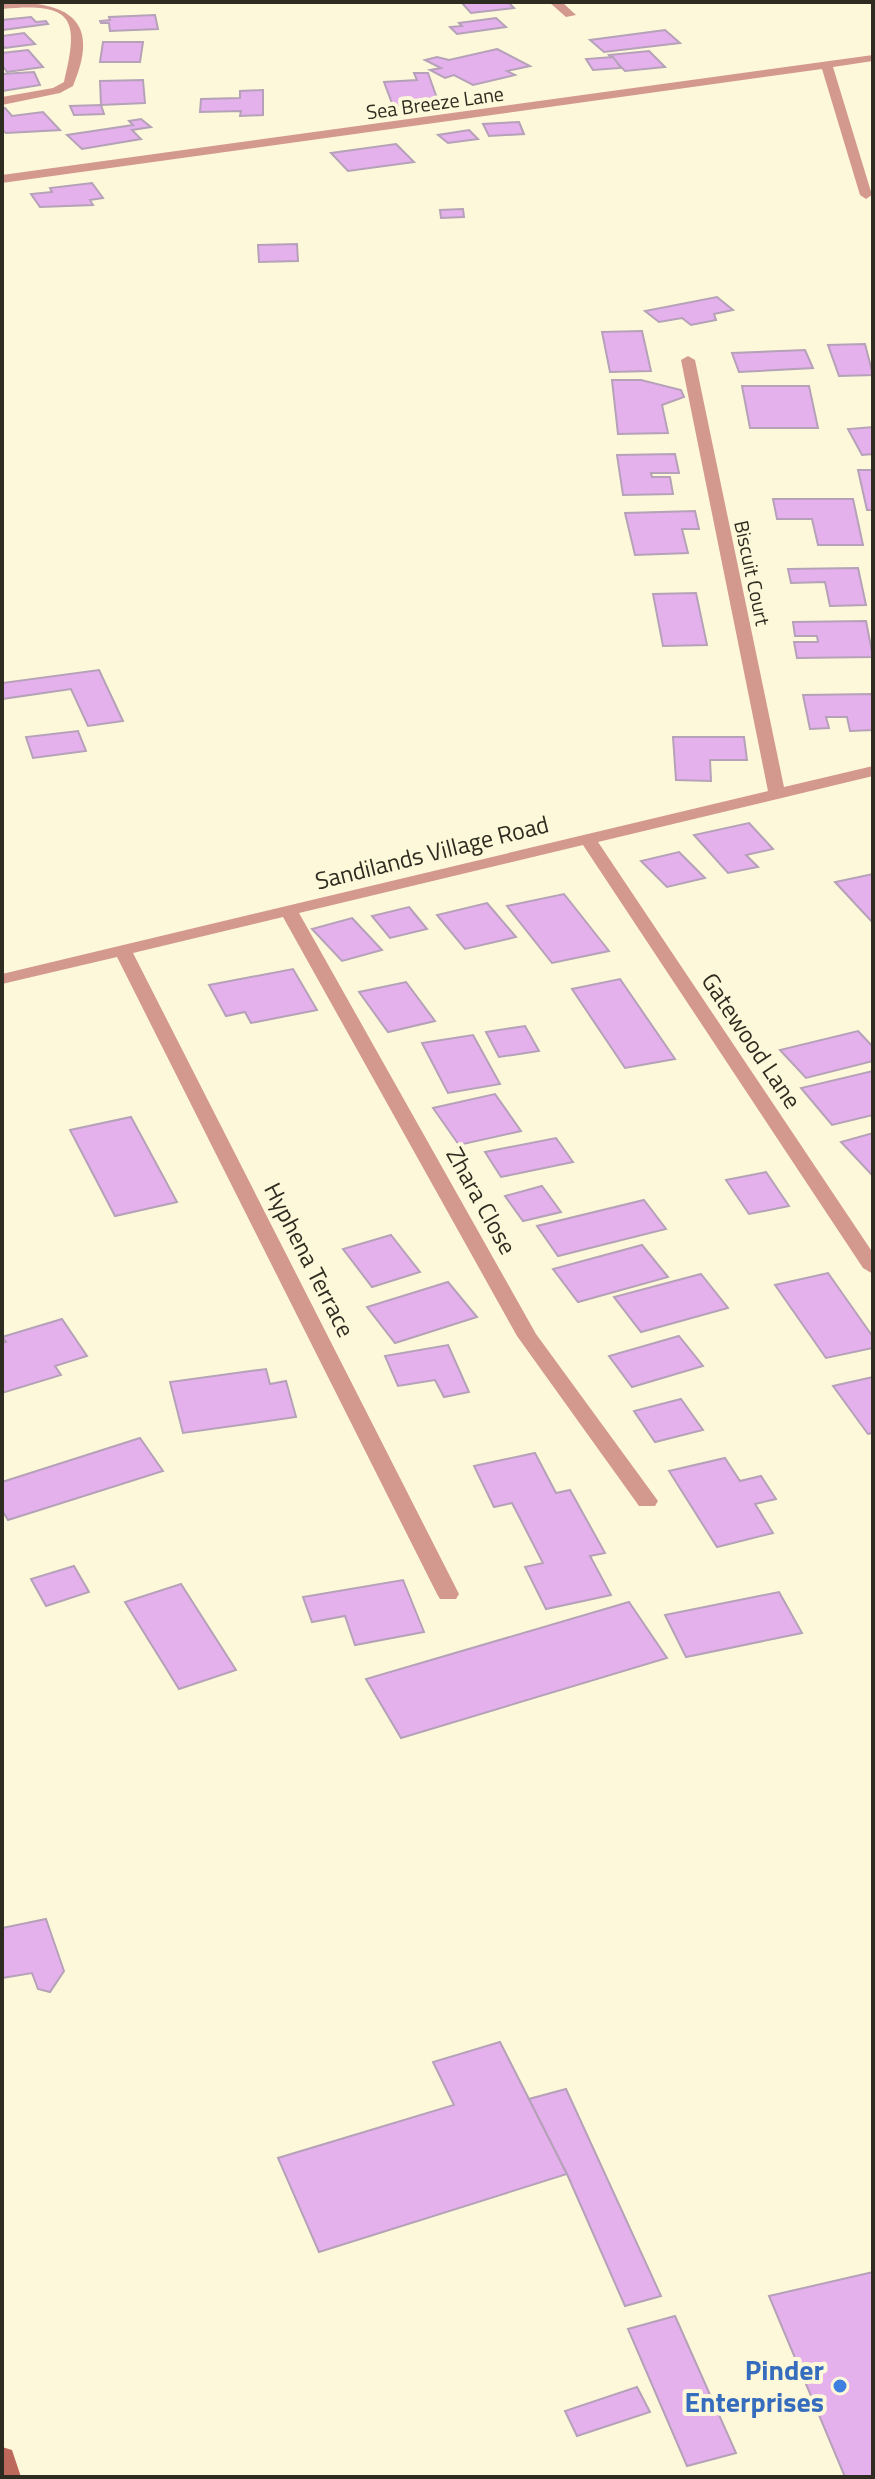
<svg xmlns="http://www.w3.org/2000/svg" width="875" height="2479" font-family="'Titillium Web',sans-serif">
	<rect width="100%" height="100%" fill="#fef8da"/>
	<g fill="#e5b1ed" stroke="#b5a1b8" stroke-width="2">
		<polygon points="461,2 508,2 514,8 471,13"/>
		<polygon points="155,15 158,29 110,31 109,23 101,23 100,21 110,20 109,17"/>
		<polygon points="31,17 36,22 46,21 48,24 2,30 2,20"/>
		<polygon points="496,18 506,27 457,34 450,27 462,26 459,23"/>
		<polygon points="665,30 680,43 604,52 590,40"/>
		<polygon points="24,33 35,44 5,48 2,45 2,36"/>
		<polygon points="103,42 143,42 140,62 100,62"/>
		<polygon points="497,49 530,66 507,71 515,75 473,85 454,75 445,78 430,70 441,68 425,60 437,57 449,60"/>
		<polygon points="28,50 43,67 7,72 2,65 2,53"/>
		<polygon points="649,51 665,67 625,71 609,55"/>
		<polygon points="613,57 621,68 593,70 586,59"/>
		<polygon points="34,72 40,85 2,91 2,74"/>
		<polygon points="414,73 428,73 439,104 393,106 384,82 417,80"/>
		<polygon points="143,80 145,103 101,105 100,81"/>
		<polygon points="263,90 263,115 240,116 241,111 200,112 201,99 240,98 240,91"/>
		<polygon points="101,105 104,114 74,115 70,106"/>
		<polygon points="5,108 12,116 43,112 60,130 6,133 2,130 2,109"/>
		<polygon points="141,119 151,127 132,130 141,139 82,149 67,135 133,125 129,121"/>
		<polygon points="519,122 524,134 489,136 483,124"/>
		<polygon points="469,130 478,139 448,143 438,135"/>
		<polygon points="396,144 414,162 348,171 331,153"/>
		<polygon points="92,183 103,198 90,200 93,205 40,207 31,194 52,192 50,188"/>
		<polygon points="463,209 464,217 441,218 440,210"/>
		<polygon points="297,244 298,261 259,262 258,245"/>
		<polygon points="717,297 733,310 714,314 716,320 691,325 682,318 659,322 645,311"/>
		<polygon points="642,331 651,371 610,372 602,332"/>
		<polygon points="865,344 873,375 839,376 828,345"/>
		<polygon points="805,350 813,368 739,372 732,353"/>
		<polygon points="612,380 641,380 681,390 684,397 662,405 668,433 618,434"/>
		<polygon points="742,386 809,386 818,428 750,428"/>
		<polygon points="873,427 873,454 862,455 848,429"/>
		<polygon points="675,454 679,473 651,473 652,477 670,477 673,494 623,495 617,455"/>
		<polygon points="858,470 873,470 873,510 867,510"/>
		<polygon points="773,499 853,499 863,545 818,545 812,519 777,519"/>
		<polygon points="695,511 699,529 682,529 688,553 635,555 625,513"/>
		<polygon points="858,568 866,605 830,606 825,582 791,583 788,569"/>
		<polygon points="696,593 707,645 663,646 653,594"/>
		<polygon points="866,621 873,657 797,658 794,642 818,642 817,636 795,636 793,622"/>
		<polygon points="99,670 123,721 88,726 71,689 2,699 2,683"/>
		<polygon points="873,694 873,730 850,731 847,717 826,717 829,728 810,729 803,695"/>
		<polygon points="78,731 86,751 33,758 26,737"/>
		<polygon points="673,737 744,737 747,760 710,760 711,781 676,780"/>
		<polygon points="749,823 773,849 746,855 758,867 728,873 694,835"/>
		<polygon points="679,852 705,878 667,887 641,861"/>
		<polygon points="873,874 873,923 835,882"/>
		<polygon points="564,894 609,951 552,963 507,906"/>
		<polygon points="487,903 516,937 465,949 437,915"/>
		<polygon points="409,907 427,929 390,938 372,916"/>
		<polygon points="352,918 382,950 342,961 312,929"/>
		<polygon points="293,969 317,1010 251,1023 245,1012 226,1016 209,985"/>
		<polygon points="620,979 675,1059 625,1068 572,989"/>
		<polygon points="406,982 435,1021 388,1032 359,992"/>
		<polygon points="525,1026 539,1051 499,1057 486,1032"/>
		<polygon points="858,1031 873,1047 873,1061 806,1078 780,1050"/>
		<polygon points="473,1035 500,1084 448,1093 422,1043"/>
		<polygon points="873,1071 873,1115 832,1125 801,1088"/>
		<polygon points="495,1094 521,1131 459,1145 433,1108"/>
		<polygon points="131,1117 177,1202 115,1216 70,1130"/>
		<polygon points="873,1133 873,1175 872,1175 841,1142"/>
		<polygon points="556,1138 573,1162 501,1177 485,1152"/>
		<polygon points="766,1172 789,1206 749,1214 726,1180"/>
		<polygon points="542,1186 561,1212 523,1221 505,1196"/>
		<polygon points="644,1200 666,1229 558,1256 537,1226"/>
		<polygon points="391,1235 420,1272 372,1287 343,1249"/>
		<polygon points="642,1245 668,1277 578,1302 553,1269"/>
		<polygon points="828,1273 873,1337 873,1348 826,1358 775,1285"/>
		<polygon points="701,1274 728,1308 641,1332 614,1297"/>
		<polygon points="448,1282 477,1317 395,1343 367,1307"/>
		<polygon points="62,1319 87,1356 55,1366 61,1375 2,1393 2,1343 6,1342 2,1337"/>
		<polygon points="679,1336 703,1366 632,1387 609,1356"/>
		<polygon points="448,1345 469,1392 444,1397 435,1380 398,1386 385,1356"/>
		<polygon points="266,1369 270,1384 286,1381 296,1417 183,1433 170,1382"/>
		<polygon points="873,1377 873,1433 868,1434 833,1386"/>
		<polygon points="681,1399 703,1430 655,1442 634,1411"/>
		<polygon points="140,1438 163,1471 8,1520 2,1510 2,1482"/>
		<polygon points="535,1453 556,1493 570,1490 605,1553 590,1556 611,1595 546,1609 525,1567 543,1563 512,1503 494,1507 474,1466"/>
		<polygon points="725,1458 740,1481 761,1476 776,1499 755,1504 773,1533 717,1547 669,1471"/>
		<polygon points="74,1566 89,1592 46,1606 31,1579"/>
		<polygon points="403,1580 424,1632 355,1645 345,1616 312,1622 303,1597"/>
		<polygon points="181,1584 236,1670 179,1689 125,1602"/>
		<polygon points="779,1592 802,1633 686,1657 665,1615"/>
		<polygon points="629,1602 667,1658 401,1738 366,1679"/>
		<polygon points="46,1919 64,1971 50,1992 38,1989 32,1973 2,1978 2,1928"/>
		<polygon points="500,2042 567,2174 319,2252 278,2158 454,2105 433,2062"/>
		<polygon points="566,2089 661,2296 625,2306 567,2174 529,2099"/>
		<polygon points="873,2272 873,2477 845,2477 769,2296"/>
		<polygon points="675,2316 736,2453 687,2466 628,2329"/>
		<polygon points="637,2387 650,2412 577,2436 565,2411"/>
	</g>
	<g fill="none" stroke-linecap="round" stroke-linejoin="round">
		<g fill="#d3998e" fill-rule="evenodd">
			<polygon points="549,2 562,2 576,15 566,17"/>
			<path d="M2 3C67 0 102 19 73 86L60 93 2 105V97L53 88 64 82C80 18 73 2 2 9Z"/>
			<polygon points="873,55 873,61 833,67 872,195 866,199 860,195 822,69 2,183 2,175"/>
			<polygon points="688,356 695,360 784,787 873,766 873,776 598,842 873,1253 873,1274 863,1268 583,845 299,913 536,1334 658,1501 655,1506 639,1506 517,1336 283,917 133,953 459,1594 456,1599 440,1599 437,1594 117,957 2,984 2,974 768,791 681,360"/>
		</g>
		<polygon fill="#bc695b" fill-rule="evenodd" points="2,2447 12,2450 21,2477 2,2477"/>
	</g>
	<circle fill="#3f7fe0" stroke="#fef8da" stroke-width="3" cx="840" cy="2386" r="8"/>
	<g text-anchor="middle" stroke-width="8" stroke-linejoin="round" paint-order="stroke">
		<g font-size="20" fill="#2e2c20" stroke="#fef8da">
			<text transform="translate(435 103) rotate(-8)" y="7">Sea Breeze Lane</text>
			<text transform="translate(752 573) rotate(78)" y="7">Biscuit Court</text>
		</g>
		<g font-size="24" fill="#2e2c20" stroke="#fef8da">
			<text transform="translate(432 853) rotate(-14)" y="8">Sandilands Village Road</text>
			<text transform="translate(751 1041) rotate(56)" y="8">Gatewood Lane</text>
			<text transform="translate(481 1201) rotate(61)" y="8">Zhara Close</text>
			<text transform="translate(309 1260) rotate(63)" y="8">Hyphena Terrace</text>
		</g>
		<g font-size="28" font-weight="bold" fill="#366cbe" stroke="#fef8da" text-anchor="end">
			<text x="824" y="2380">Pinder<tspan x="824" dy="32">Enterprises</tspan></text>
		</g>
	</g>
	<rect width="875" height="2479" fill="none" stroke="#2e2c20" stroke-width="8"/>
</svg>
